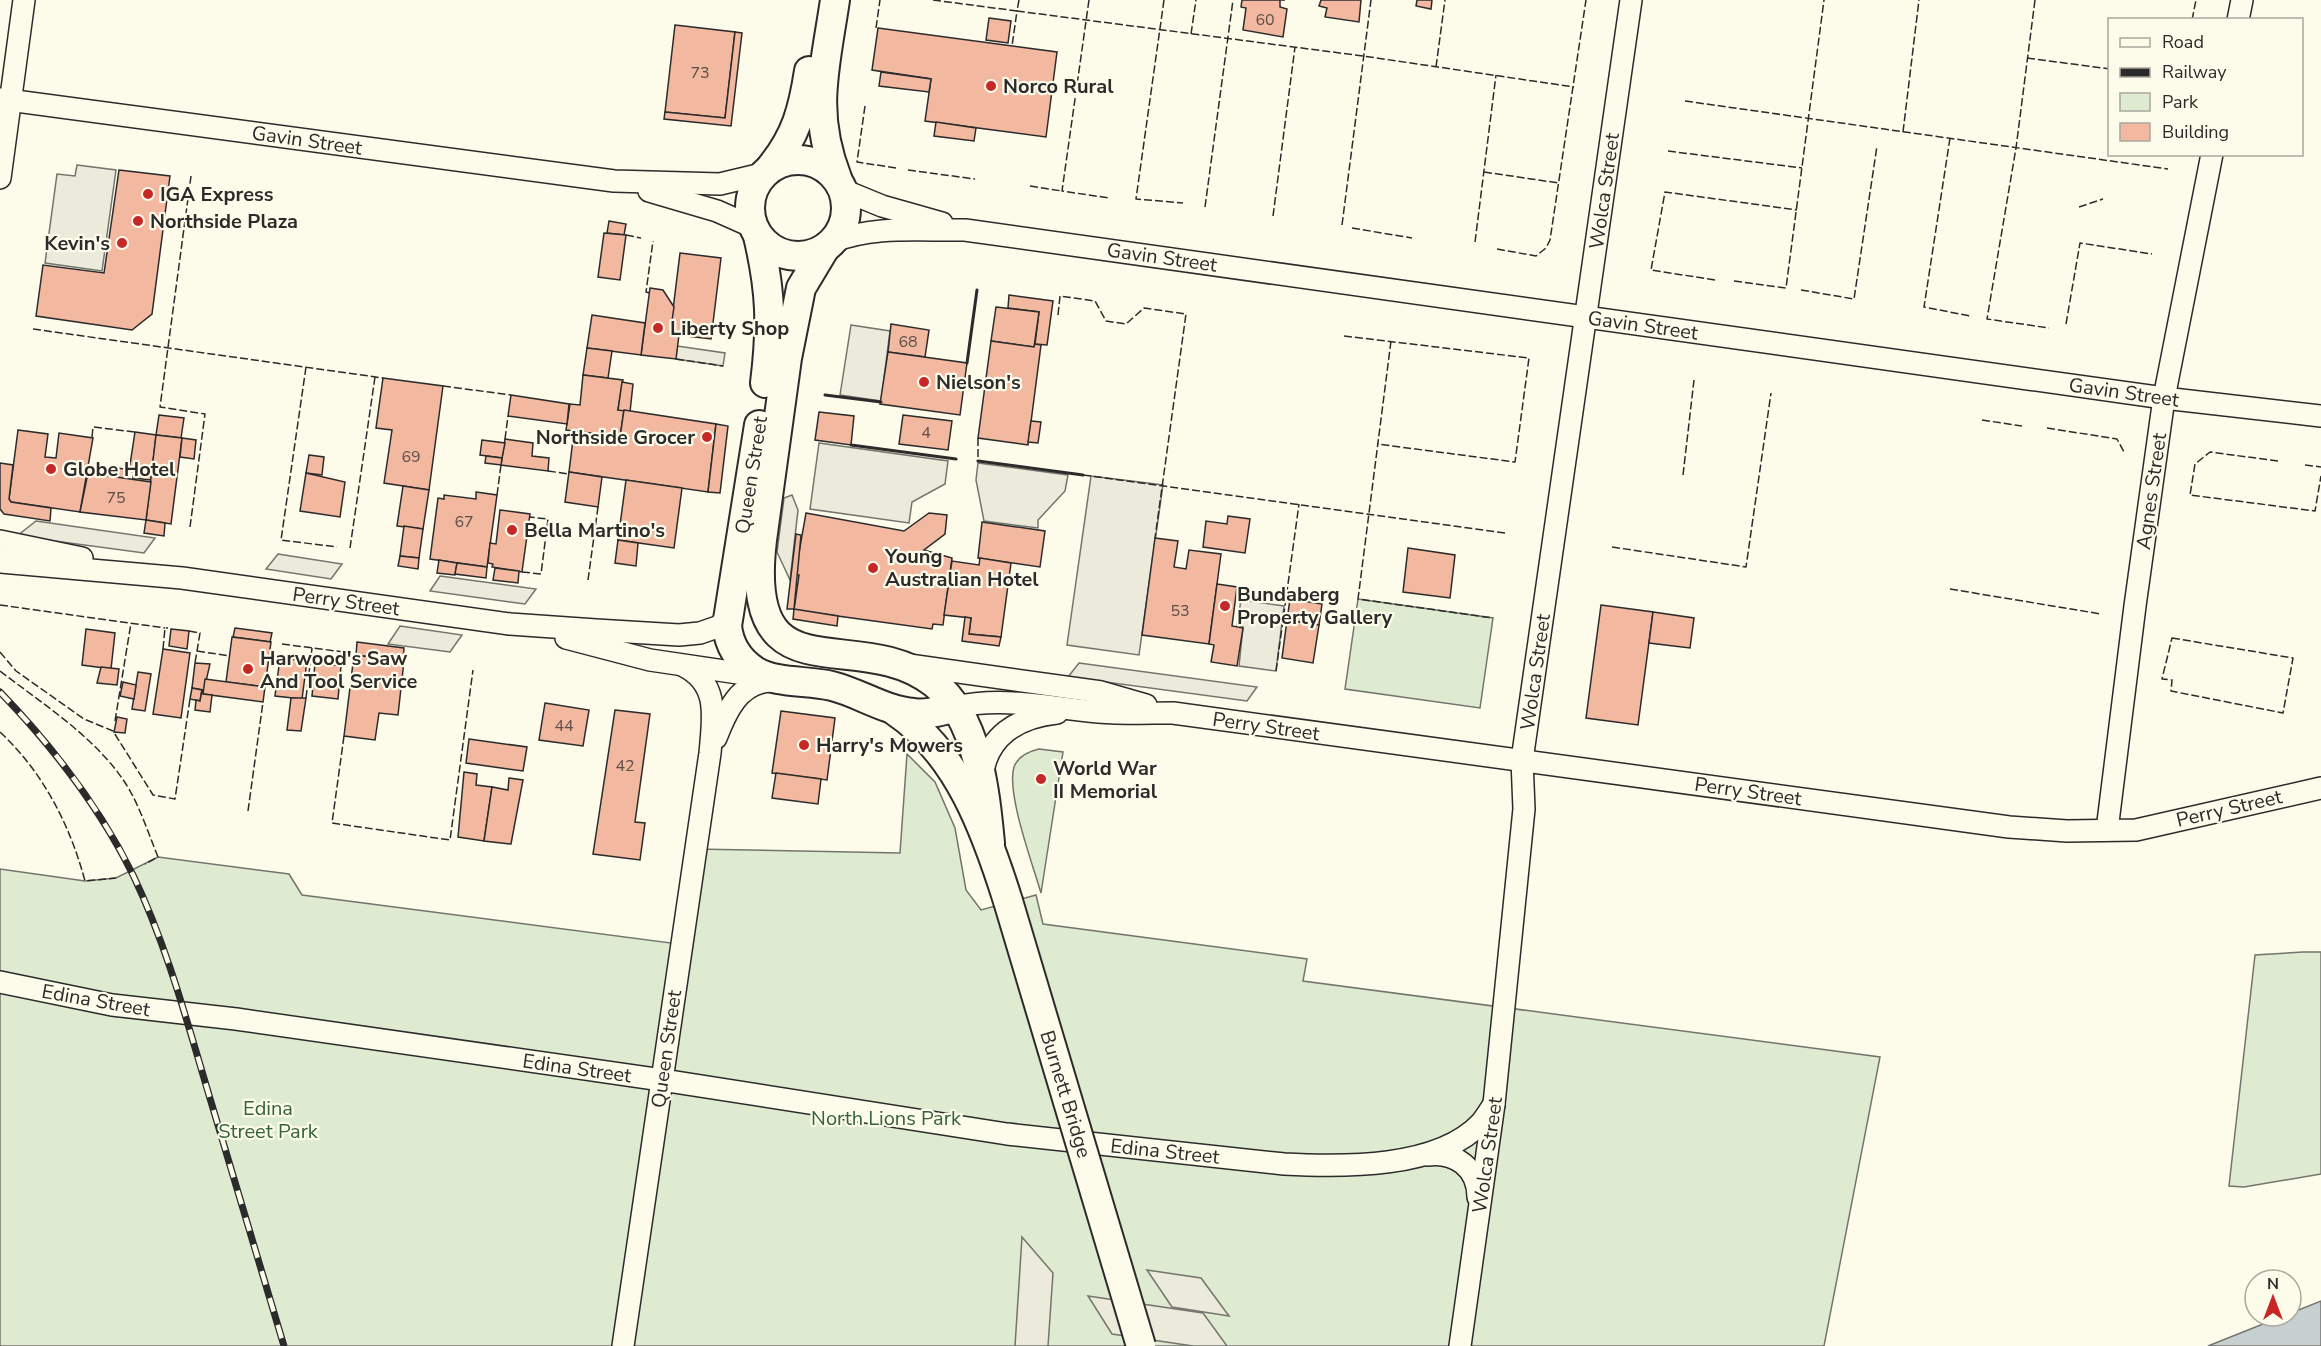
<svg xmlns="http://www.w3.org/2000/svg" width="2321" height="1346" font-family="'Nunito Sans',sans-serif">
	<rect width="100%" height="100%" fill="#fdfbea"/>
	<g fill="#deebd1" stroke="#74746e" stroke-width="1.5">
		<polygon points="1358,599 1493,618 1480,708 1345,689"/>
		<path d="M1039 749 1063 752 1041 893C1033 865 1006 793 1014 767 1018 756 1030 751 1039 749Z"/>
		<polygon points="907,754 935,782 955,828 966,890 981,910 1036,895 1043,924 1307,959 1303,981 1880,1057 1824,1346 0,1346 0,869 85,881 116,878 158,857 289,874 302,895 678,944 694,849 900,853"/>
		<polygon points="2303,952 2321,952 2321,1174 2244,1187 2229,1186 2255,955"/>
	</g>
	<g fill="#eceadb" stroke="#74746e" stroke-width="1.5">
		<polygon points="77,165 116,170 102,271 45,263 57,174 75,176"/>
		<polygon points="851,325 890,331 881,401 840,395"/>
		<polygon points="677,346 725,353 723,366 676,359"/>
		<polygon points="819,443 948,461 945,484 912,502 909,523 810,509"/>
		<polygon points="978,463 1068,475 1065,491 1038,520 1038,528 984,521 976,480"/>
		<polygon points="1091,476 1163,485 1139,655 1067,645"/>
		<polygon points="792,495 798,510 790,580 777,552 784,498"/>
		<polygon points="36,521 155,538 144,553 17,536"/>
		<polygon points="278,554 342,564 331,579 266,569"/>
		<polygon points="440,576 536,589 525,604 430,591"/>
		<polygon points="1241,600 1284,606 1276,671 1239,666 1243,627 1237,625"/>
		<polygon points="400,626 462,635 450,652 388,644"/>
		<polygon points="1079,663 1257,687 1247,701 1068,677"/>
		<polygon points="1022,1237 1053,1273 1048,1346 1015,1346"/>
		<polygon points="1147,1270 1201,1278 1229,1316 1172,1307"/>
		<polygon points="1088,1296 1203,1313 1227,1346 1193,1346 1112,1334"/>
	</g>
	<polygon fill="#c7d0d0" stroke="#74746e" stroke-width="1.5" points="2321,1301 2321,1346 2208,1346 2283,1316 2291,1316 2291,1313"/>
	<g fill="#f2b8a0" stroke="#2b2b2b" stroke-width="1.5">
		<polygon points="1242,0 1285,0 1280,0 1280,7 1287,9 1283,37 1243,30 1246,8 1241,7"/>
		<polygon points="1321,0 1361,0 1359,22 1325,17 1327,8 1319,6"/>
		<polygon points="1417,0 1432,0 1431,9 1416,6"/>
		<polygon points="989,18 1011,21 1008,43 986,40"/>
		<polygon points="675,25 735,32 725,118 665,112"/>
		<polygon points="878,28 1057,52 1046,137 925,121 931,79 872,70"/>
		<polygon points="735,32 742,33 731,126 664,119 665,112 725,118"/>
		<polygon points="881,72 931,79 929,92 879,86"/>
		<polygon points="936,122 976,128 974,141 934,136"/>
		<polygon points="119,170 170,176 152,314 132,330 36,316 43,265 104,273"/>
		<polygon points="609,221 626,224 624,235 607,233"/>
		<polygon points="604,233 626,235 620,280 598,277"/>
		<polygon points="680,253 721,258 711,339 670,334"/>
		<polygon points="650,288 663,290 674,307 670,334 679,335 676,359 641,355"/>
		<polygon points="1009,295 1053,301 1047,345 1035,344 1039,312 1008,308"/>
		<polygon points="996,307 1039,312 1034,347 991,341"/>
		<polygon points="592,315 645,323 641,355 587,348"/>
		<polygon points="891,324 929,330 925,357 888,352"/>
		<polygon points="991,341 1034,347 1035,344 1041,345 1028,445 978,438"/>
		<polygon points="587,348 612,351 608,378 583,375"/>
		<polygon points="888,352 967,363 960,415 880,404"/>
		<polygon points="583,375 623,380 618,410 624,410 620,437 566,430 570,404 580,405"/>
		<polygon points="383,378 443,386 429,490 384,483 392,430 376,428"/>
		<polygon points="622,382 633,384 630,412 618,410"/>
		<polygon points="511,395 569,404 567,424 508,416"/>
		<polygon points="624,410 716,424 708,492 569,472 574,431 620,437"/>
		<polygon points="819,412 854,416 851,445 815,440"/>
		<polygon points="159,415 184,418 181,438 156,435"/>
		<polygon points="903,415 952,421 948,450 899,444"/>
		<polygon points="1031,421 1041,422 1038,443 1028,442"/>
		<polygon points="716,424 728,426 720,493 708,492"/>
		<polygon points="18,430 48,434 45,457 56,458 59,433 93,438 80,512 11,502 9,499"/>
		<polygon points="135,432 156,435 151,480 133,478 134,472 129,471"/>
		<polygon points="156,435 182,438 171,524 146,520"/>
		<polygon points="182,438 196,440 194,459 180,457"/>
		<polygon points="505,439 533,443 532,456 549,458 548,471 501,465"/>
		<polygon points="482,440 505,443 502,458 480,455"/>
		<polygon points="309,455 324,457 322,475 306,473"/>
		<polygon points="486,456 502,458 501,465 485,463"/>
		<polygon points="0,463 13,465 9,499 11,502 51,508 50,521 4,514 0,509"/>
		<polygon points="118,468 130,470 128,479 116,477"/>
		<polygon points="569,472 602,477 598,507 565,502"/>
		<polygon points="88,473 151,482 146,520 80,512"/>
		<polygon points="306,473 345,482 340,517 300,511"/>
		<polygon points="626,480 682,488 674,548 618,540"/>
		<polygon points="403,486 429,490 423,529 397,526"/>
		<polygon points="476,492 497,495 487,567 430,559 438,498 444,499 444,495 476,499"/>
		<polygon points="500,510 530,514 522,572 492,567 493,564 488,563 490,543 496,544"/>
		<polygon points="806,513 904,531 929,513 947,515 945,534 924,550 952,558 943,625 933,624 932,629 794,610 799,575 795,575"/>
		<polygon points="1228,516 1250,519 1245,553 1203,547 1206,521 1227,524"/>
		<polygon points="146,520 165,523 164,536 144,533"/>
		<polygon points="982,522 1045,531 1040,567 978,558"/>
		<polygon points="404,526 423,529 419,558 400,556"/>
		<polygon points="796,534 801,535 794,609 787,609"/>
		<polygon points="1155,538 1178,541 1174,567 1186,569 1189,550 1221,554 1209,644 1142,635"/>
		<polygon points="618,540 638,543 636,566 615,563"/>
		<polygon points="1408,548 1455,555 1450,598 1403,592"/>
		<polygon points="400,556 419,558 418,569 398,566"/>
		<polygon points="980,558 1011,563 1001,637 969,634 971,618 944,615 952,561 979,565"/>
		<polygon points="439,560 457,563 455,575 437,573"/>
		<polygon points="457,563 487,567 486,578 455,574"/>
		<polygon points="495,568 519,571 518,583 493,580"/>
		<polygon points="1217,584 1237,587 1232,626 1243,628 1237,666 1211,662 1214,645 1209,644"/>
		<polygon points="1290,599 1322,604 1319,625 1287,620"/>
		<polygon points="1601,605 1653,612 1638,725 1586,718"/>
		<polygon points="794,609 838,616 837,626 793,619"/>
		<polygon points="1653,612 1694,618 1690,648 1649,643"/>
		<polygon points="965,617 971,618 969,634 1001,637 999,646 962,641"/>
		<polygon points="1287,620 1319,625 1313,663 1282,658"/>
		<polygon points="235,628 272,633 270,642 233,637"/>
		<polygon points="86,629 115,633 111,669 82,665"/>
		<polygon points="171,629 189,631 187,649 169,646"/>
		<polygon points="232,637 271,642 265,687 226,682"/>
		<polygon points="357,642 404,648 403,661 356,655"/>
		<polygon points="163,649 190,653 181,718 153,714"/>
		<polygon points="354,655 404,661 398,715 379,713 375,740 344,736"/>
		<polygon points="280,658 307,661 302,699 275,696"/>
		<polygon points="195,663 210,664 204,690 192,688"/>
		<polygon points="315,663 341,666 338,699 312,696"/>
		<polygon points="101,667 119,669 117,685 97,683"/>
		<polygon points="138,672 151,674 145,711 132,709"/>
		<polygon points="205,679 265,687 263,702 203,694"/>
		<polygon points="123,682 136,685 134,699 120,696"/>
		<polygon points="192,688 202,690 200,701 190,699"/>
		<polygon points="202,690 203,694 212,695 210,712 195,710 196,700 200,701"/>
		<polygon points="291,698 306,698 301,731 287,730"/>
		<polygon points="545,703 589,710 583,746 539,740"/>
		<polygon points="615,710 650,714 635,822 645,823 640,860 593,854"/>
		<polygon points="781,711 835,718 827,780 772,773"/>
		<polygon points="117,717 127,719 125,733 114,732"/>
		<polygon points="469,739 527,747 523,771 466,763"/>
		<polygon points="464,772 477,774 476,785 492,787 484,841 458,837"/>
		<polygon points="776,773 821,779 818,804 772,798"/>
		<polygon points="509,778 523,780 511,844 484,841 492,787 508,790"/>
	</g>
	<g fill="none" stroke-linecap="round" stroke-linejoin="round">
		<g stroke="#2b2b2b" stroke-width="24">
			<g id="minor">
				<polyline points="2238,20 2242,0"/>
				<polyline points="0,99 614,181 720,184 762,174"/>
				<polyline points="0,178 24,0"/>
				<polyline points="843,190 882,206 942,223"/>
				<polyline points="649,191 717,211 753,227"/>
				<path d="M832 242C874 225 921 231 965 230L2164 398 2321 416"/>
				<polyline points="0,541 82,558"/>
				<polyline points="0,562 182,578 510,624 596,630 679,635 700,633 720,626 728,615"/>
				<polyline points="566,638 650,660 765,677"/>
				<polyline points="909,665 1101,692 1146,705"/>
				<path d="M955 707C1004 696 1049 708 1098 712 1123 714 1148 713 1173 713L2009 827 2067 831 2136 830 2321 788"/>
				<path d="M716 738C726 712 739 682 771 681"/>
				<path d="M982 778C986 736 1018 717 1057 713"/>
				<polyline points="2107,830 2135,606 2164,398 2212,154"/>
				<path d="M0 982 112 1005 236 1019 662 1080 1007 1134 1284 1164C1342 1167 1438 1169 1481 1123 1486 1117 1490 1110 1494 1104"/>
				<path d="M1427 1155C1455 1151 1478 1168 1478 1197"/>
				<path d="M623 1346 710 753C713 718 720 684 684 666"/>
				<polyline points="1460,1346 1494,1104 1524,809 1522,760 1631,0"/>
			</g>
		</g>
		<g stroke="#2b2b2b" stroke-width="32">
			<g id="secondary">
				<path d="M835 0C825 68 811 112 837 178"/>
				<circle cx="798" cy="208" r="48"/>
				<path d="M771 167C796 136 803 110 809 71"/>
				<path d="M758 236C771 291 772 326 765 383"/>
				<path d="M825 248 801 288 787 358 762 540C743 704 856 622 934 683 978 718 985 791 990 843"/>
				<path d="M759 425 727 626C729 645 738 660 755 671 777 684 807 680 832 686 860 693 885 711 914 713 928 715 942 711 955 707"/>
				<path d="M895 711C958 753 986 831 1008 901"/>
			</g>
		</g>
		<use href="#minor" stroke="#fdfbea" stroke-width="21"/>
		<use href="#secondary" stroke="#fdfbea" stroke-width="28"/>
		<g stroke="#2b2b2b" stroke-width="7">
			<path id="rail" d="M0 692C52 746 99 806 133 875 165 942 185 1014 206 1085 232 1172 258 1259 284 1346"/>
		</g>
		<use href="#rail" stroke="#fdfbea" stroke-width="4.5" stroke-dasharray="14" stroke-linecap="butt"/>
		<g stroke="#2b2b2b" stroke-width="32" stroke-linecap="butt">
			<polyline id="secondary-bridge" points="1008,901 1141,1346"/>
		</g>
		<use href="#secondary-bridge" stroke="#fdfbea" stroke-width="28"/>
		<g stroke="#2b2b2b" stroke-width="1.5" stroke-dasharray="8 3" stroke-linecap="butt">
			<polyline points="933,0 1017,11 1012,46"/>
			<polyline points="1019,0 1017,11 1363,56 1574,87"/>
			<polyline points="1089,0 1062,191 1109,198"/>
			<polyline points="1164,0 1136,199 1183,203"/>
			<polyline points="2035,0 2016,148 1987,319 2049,328"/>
			<polyline points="2192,20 2196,0"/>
			<polyline points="876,28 880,0"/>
			<polyline points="1191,34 1196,0"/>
			<polyline points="2027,58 2110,69"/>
			<polyline points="1436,67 1445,0"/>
			<polyline points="1685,101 2168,169"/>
			<polyline points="865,106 857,162 896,168"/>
			<polyline points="1903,132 1919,0"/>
			<polyline points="1950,138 1924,307 1970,316"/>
			<polyline points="1668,151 1802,168"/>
			<polyline points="908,170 975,179"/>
			<polyline points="1484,172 1559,183"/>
			<polyline points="1030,186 1062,191"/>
			<polyline points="1205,207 1233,0"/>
			<polyline points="2079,207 2103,199"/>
			<polyline points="1273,216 1295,47"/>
			<polyline points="1342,225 1371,0"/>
			<polyline points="1352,228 1412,238"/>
			<polyline points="626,235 641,238"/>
			<polyline points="1475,242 1496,75"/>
			<polyline points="1497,249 1536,256 1546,248 1550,240 1586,0"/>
			<polyline points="1715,280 1651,270 1665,192 1797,210"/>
			<polyline points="1734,281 1786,288 1824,0"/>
			<polyline points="1801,290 1854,299 1877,146"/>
			<polyline points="650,293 646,292 653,241"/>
			<polyline points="1058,315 1060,296 1095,301 1106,321 1126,324 1144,308 1186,314 1155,538"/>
			<polyline points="2066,324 2080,243 2152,254"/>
			<polyline points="33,329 383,378"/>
			<polyline points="1344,336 1529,358 1515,462 1377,444"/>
			<polyline points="1391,341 1358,599 1493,618"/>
			<polyline points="676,359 723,366"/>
			<polyline points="306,367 281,540 337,547"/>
			<polyline points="443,386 511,395"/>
			<polyline points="1982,420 2022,426"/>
			<polyline points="2047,428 2117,439 2124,452"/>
			<polyline points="92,437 93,427 135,432"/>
			<polyline points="978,438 978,461"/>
			<polyline points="505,439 508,416"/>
			<polyline points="2278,461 2210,452 2195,464 2190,495 2315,511 2321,476"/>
			<polyline points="2305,465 2321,467"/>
			<polyline points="548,471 569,474"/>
			<polyline points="1083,475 1505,533"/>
			<polyline points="1683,475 1694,380"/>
			<polyline points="497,495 501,465"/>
			<polyline points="190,527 205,414 160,407 191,176"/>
			<polyline points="1612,547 1746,567 1771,393"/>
			<polyline points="350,548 375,377"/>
			<polyline points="522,572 541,574 548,519 529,517"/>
			<polyline points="588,580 598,507"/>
			<polyline points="1950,589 2101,614"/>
			<polyline points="0,605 165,628"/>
			<polyline points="189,631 200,633 195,663"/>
			<polygon points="2172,638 2293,658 2283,713 2171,691 2172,680 2162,679"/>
			<polyline points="282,644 344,652"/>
			<polyline points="163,649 165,628 168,628"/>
			<polyline points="197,651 230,656"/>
			<polyline points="0,652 16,671 84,719 113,731 153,795 175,799 190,699"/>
			<path d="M0 671C44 705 100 740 129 789 141 810 149 835 158 857L145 864"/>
			<polyline points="1276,671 1299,504"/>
			<polyline points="306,698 312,648"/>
			<polyline points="115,721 131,623"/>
			<path d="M0 732C43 772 70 825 85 881L116 878"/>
			<polyline points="344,736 332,823 450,840 473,670"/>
			<polyline points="248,811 263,702"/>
		</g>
		<g stroke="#2b2b2b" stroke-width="3">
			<polyline points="967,363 977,290"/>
			<polyline points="825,395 881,402"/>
			<polyline points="851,445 956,459"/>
			<polyline points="978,461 1083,475"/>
		</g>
	</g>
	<g fill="#c62828" stroke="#fdfbea" stroke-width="2">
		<circle cx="991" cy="86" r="6"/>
		<circle cx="148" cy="194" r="6"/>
		<circle cx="138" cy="221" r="6"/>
		<circle cx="122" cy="243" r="6"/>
		<circle cx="658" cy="328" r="6"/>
		<circle cx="924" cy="382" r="6"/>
		<circle cx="707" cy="437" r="6"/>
		<circle cx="51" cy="469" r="6"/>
		<circle cx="512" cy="530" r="6"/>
		<circle cx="873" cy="568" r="6"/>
		<circle cx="1225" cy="606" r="6"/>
		<circle cx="248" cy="669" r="6"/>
		<circle cx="804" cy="745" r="6"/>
		<circle cx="1041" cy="779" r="6"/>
	</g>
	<g text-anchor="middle" stroke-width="4.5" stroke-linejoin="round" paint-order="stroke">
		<g font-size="16" fill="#5d4e48">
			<text x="1265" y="25">60</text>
			<text x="700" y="78">73</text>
			<text x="908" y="347">68</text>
			<text x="926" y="438">4</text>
			<text x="411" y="462">69</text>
			<text x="116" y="503">75</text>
			<text x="464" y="527">67</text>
			<text x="1180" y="616">53</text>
			<text x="564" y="731">44</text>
			<text x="625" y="771">42</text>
		</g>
		<g font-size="20" font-weight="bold" fill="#2b2b2b" stroke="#fdfbea" text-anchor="start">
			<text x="1003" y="93">Norco Rural</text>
			<text x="160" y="201">IGA Express</text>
			<text x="150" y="228">Northside Plaza</text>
			<text x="110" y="250" text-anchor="end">Kevin's</text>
			<text x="670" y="335">Liberty Shop</text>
			<text x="936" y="389">Nielson's</text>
			<text x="695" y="444" text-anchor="end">Northside Grocer</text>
			<text x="63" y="476">Globe Hotel</text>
			<text x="524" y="537">Bella Martino's</text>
			<text x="885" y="563">Young<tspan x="885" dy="23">Australian Hotel</tspan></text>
			<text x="1237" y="601">Bundaberg<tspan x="1237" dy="23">Property Gallery</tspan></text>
			<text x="260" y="665">Harwood's Saw<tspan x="260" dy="23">And Tool Service</tspan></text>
			<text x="816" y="752">Harry's Mowers</text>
			<text x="1053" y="775">World War<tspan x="1053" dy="23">II Memorial</tspan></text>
		</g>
		<g font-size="20" fill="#2b2b2b" stroke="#fdfbea">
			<text transform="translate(307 140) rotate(8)" y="7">Gavin Street</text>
			<text transform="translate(1604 191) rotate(-82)" y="7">Wolca Street</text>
			<text transform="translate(1162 257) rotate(8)" y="7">Gavin Street</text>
			<text transform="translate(1643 325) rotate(8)" y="7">Gavin Street</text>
			<text transform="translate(2124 392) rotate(8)" y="7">Gavin Street</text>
			<text transform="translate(751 475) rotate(-81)" y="7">Queen Street</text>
			<text transform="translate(2151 491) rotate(-82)" y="7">Agnes Street</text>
			<text transform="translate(346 601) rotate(8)" y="7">Perry Street</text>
			<text transform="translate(1535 672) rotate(-82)" y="7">Wolca Street</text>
			<text transform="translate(1266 726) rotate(8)" y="7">Perry Street</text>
			<text transform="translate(1748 791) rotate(8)" y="7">Perry Street</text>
			<text transform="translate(2229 808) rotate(-13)" y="7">Perry Street</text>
			<text transform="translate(96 1000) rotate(10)" y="7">Edina Street</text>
			<text transform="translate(666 1049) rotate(-82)" y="7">Queen Street</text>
			<text transform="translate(577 1068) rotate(8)" y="7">Edina Street</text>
			<text transform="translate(1066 1094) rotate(73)" y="7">Burnett Bridge</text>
			<text transform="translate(1165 1151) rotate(6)" y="7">Edina Street</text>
			<text transform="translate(1487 1155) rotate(-82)" y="7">Wolca Street</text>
		</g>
		<g font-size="20" fill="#34623c" stroke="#fdfbea">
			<text x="268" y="1115">Edina<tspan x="268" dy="23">Street Park</tspan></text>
			<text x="886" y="1125">North Lions Park</text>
		</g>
	</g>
	<rect x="2108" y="18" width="195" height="138" fill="#fdfbea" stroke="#a9a89e" stroke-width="1.5"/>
	<rect x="2120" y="38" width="30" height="9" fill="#fdfbea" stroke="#a9a89e" stroke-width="1.5"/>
	<text x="2162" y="48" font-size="18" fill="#2b2b2b">Road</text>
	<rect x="2120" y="68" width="30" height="9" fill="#2b2b2b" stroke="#a9a89e" stroke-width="1.5"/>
	<text x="2162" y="78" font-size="18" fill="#2b2b2b">Railway</text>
	<rect x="2120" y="93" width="30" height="18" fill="#deebd1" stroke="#a9a89e" stroke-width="1.5"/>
	<text x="2162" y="108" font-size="18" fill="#2b2b2b">Park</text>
	<rect x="2120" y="123" width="30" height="18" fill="#f2b8a0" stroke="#a9a89e" stroke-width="1.5"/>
	<text x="2162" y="138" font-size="18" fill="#2b2b2b">Building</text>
	<g transform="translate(2273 1298)"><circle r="28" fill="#fdfbea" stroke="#a9a89e" stroke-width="1.5"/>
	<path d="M0-4.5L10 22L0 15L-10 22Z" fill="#c62828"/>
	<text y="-9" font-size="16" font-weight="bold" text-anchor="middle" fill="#2b2b2b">N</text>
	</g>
</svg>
